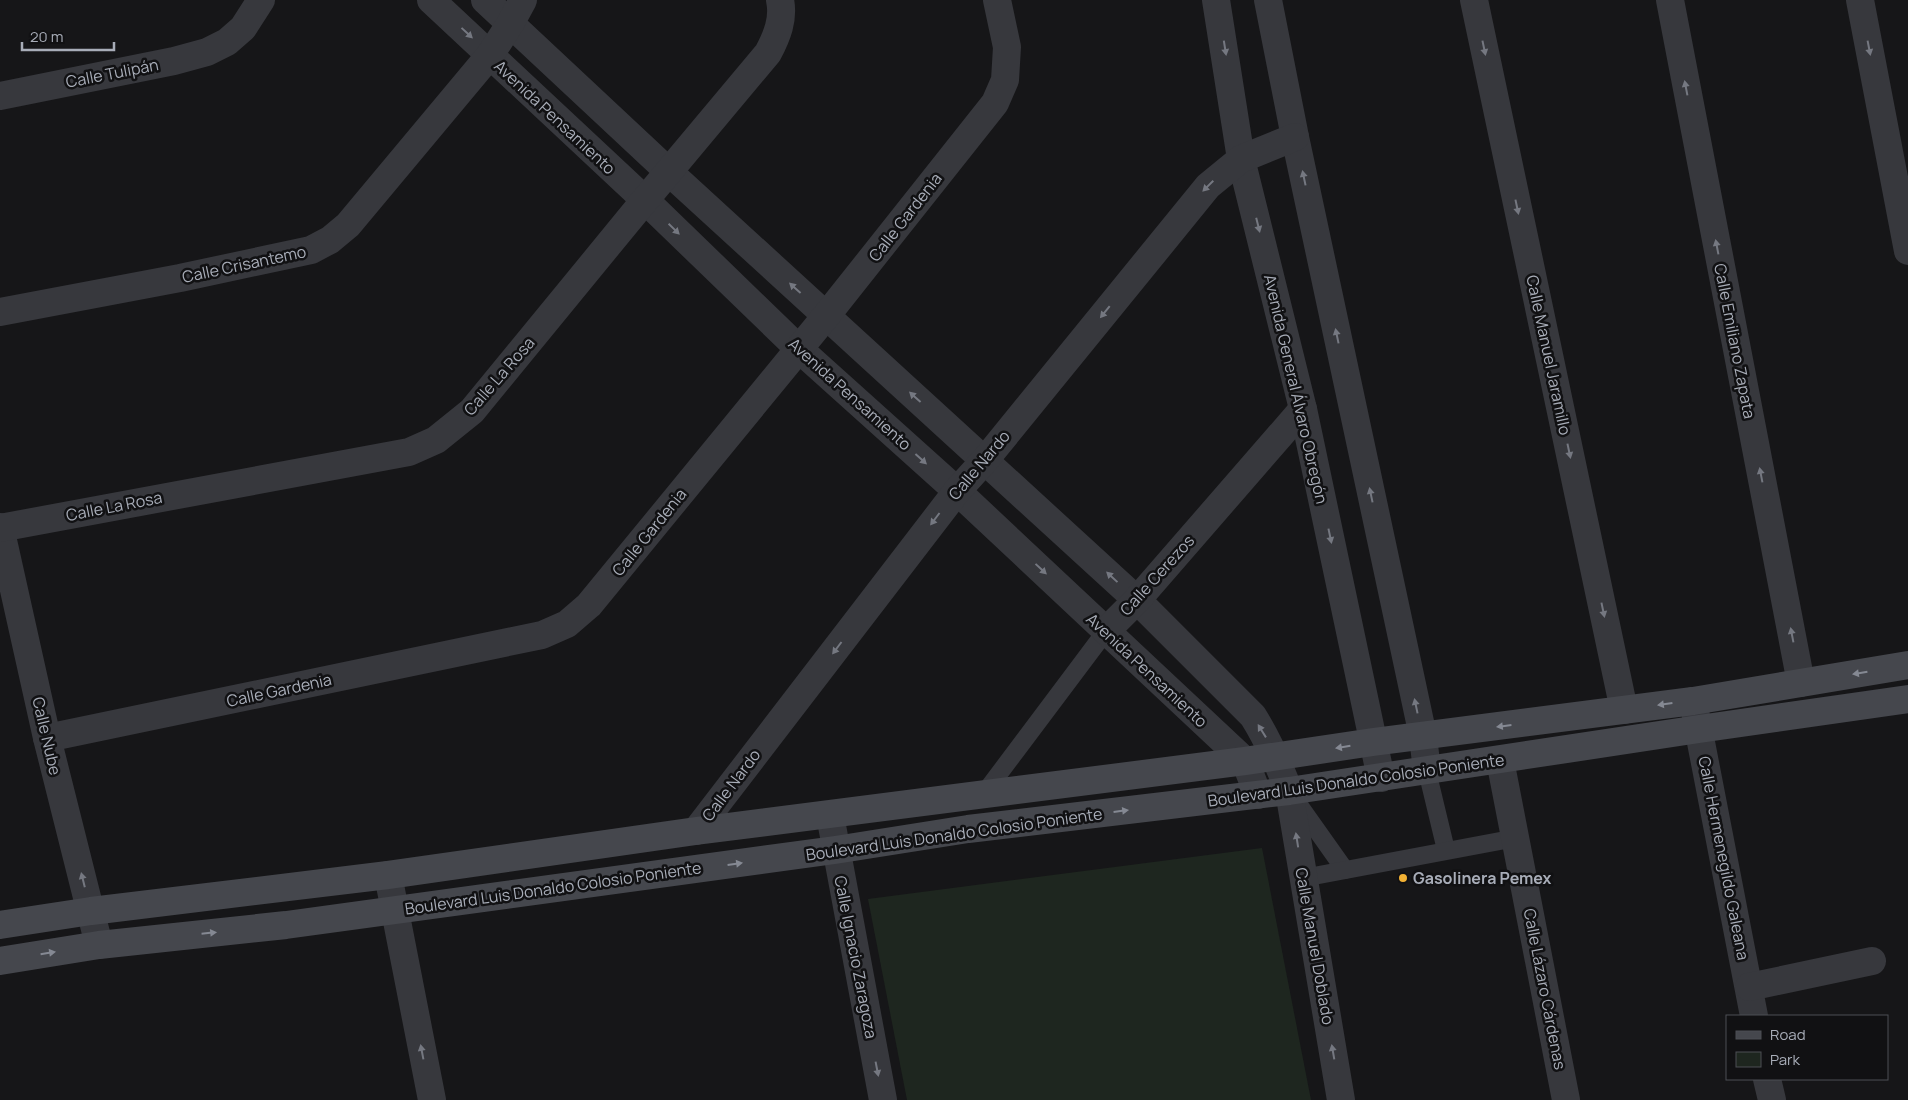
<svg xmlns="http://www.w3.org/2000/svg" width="1908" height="1100" font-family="Manrope,sans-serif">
	<rect width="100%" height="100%" fill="#161618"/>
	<polygon fill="#1e261f" points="1262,848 1311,1100 907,1100 868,899"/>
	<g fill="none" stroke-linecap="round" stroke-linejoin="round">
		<g stroke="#37383d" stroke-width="18">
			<polyline points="1427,771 1446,850"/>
			<polyline points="983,795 1106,631"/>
			<polyline points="1294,798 1345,870"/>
			<polyline points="1303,878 1516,838"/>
		</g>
		<g stroke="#37383d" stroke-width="28">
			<polyline points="431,0 645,200 799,349 957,491 1245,761 1258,795"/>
			<path d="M485 0 669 172 1137 600 1253 716C1268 740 1279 765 1289 791L1341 1100"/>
			<polyline points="1216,0 1241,159 1303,409 1381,778"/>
			<polyline points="1268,0 1295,137 1423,736 1427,771"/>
			<polyline points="1474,0 1624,710"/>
			<polyline points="1670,0 1801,683"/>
			<polyline points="1860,0 1908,251"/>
			<polyline points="0,96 174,61 207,52 227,42 243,28 261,0"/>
			<polyline points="0,312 180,278 311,250 330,240 348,225 490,55 510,24 523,0"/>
			<polyline points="0,527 47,738 99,945"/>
			<path d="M0 528 409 452 436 440 472 411 645 200 768 53C777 36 784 19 780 0"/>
			<polyline points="1106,631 1137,600 1303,409"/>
			<polyline points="1693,701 1754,1016"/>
			<polyline points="47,738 542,635 567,624 589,605 826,316 995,103 1005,80 1007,47 997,0"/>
			<polyline points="1500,760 1566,1100"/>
			<polyline points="830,815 883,1100"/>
			<polyline points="696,831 957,491 985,460 1208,186 1241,159 1295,137"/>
			<polyline points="388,875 432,1100"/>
			<polyline points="1749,987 1872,961"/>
			<polyline points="1767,1079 1772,1100"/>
		</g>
		<g stroke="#45474d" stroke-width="28">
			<polyline points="0,925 91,911 388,875 696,831 1245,761 1373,742 1693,701 1908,665"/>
			<polyline points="0,961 99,945 286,925 835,850 968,829 1289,791 1699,729 1908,699"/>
		</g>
	</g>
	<defs><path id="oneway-solid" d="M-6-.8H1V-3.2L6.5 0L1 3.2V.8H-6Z" transform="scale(1.25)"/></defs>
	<g fill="#757881">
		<use href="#oneway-solid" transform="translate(467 33) rotate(43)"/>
		<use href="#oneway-solid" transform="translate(1225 48) rotate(81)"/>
		<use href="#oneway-solid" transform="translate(1484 48) rotate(78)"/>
		<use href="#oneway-solid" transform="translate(1869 48) rotate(79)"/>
		<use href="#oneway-solid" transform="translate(1686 88) rotate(-101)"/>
		<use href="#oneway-solid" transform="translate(1304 178) rotate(-102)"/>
		<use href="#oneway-solid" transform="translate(1208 186) rotate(135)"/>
		<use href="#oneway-solid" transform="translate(1517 207) rotate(78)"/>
		<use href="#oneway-solid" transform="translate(1258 225) rotate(76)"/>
		<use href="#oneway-solid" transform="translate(674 229) rotate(44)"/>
		<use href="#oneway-solid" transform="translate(1717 247) rotate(-101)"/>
		<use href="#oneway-solid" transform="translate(795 288) rotate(-138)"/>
		<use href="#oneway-solid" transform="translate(1105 312) rotate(129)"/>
		<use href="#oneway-solid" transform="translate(1337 336) rotate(-102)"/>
		<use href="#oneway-solid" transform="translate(915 397) rotate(-138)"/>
		<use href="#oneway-solid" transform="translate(1569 451) rotate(78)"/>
		<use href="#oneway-solid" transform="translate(921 459) rotate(42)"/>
		<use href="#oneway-solid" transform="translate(1761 475) rotate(-101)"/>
		<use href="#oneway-solid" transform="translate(1371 495) rotate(-102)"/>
		<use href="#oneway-solid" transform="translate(935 519) rotate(127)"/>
		<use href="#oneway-solid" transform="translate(1330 536) rotate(78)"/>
		<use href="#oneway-solid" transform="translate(1041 569) rotate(43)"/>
		<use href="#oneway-solid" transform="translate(1112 577) rotate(-137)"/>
		<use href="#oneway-solid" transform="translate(1603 610) rotate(78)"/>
		<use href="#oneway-solid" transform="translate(1792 635) rotate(-101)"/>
		<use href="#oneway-solid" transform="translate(837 648) rotate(127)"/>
		<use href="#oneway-solid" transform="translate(1416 706) rotate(-102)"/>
		<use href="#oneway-solid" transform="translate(1262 731) rotate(-122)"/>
		<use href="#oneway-solid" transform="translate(1297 840) rotate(-99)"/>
		<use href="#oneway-solid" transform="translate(83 880) rotate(-104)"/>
		<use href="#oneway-solid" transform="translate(422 1052) rotate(-101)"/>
		<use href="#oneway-solid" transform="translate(1333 1052) rotate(-100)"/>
		<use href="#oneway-solid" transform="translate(877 1069) rotate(79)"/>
	</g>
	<g fill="#858993">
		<use href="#oneway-solid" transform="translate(1860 673) rotate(171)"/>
		<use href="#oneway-solid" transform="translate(1665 704) rotate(172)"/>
		<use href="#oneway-solid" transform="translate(1504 726) rotate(173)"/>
		<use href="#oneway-solid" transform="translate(1343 747) rotate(171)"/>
		<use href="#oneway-solid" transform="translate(1121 811) rotate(-7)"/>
		<use href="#oneway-solid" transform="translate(735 864) rotate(-8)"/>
		<use href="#oneway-solid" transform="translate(209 933) rotate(-6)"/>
		<use href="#oneway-solid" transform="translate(48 953) rotate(-9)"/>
	</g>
	<circle fill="#f2b134" stroke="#111113" stroke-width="2" cx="1403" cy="878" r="5"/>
	<g text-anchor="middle" stroke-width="5" stroke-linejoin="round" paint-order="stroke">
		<g font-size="16" fill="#a8adb8" stroke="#111113">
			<text transform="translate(112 73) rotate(-11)" y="6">Calle Tulipán</text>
			<text transform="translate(555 117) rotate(43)" y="6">Avenida Pensamiento</text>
			<text transform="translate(905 217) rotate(-52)" y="6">Calle Gardenia</text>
			<text transform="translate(244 264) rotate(-12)" y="6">Calle Crisantemo</text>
			<text transform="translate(1735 341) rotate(79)" y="6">Calle Emiliano Zapata</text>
			<text transform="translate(1549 355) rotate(78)" y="6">Calle Manuel Jaramillo</text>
			<text transform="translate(499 376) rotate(-49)" y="6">Calle La Rosa</text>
			<text transform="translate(1296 389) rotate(77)" y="6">Avenida General Álvaro Obregón</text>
			<text transform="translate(850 394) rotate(42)" y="6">Avenida Pensamiento</text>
			<text transform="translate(979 465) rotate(-50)" y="6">Calle Nardo</text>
			<text transform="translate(114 506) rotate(-11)" y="6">Calle La Rosa</text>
			<text transform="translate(649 532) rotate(-51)" y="6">Calle Gardenia</text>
			<text transform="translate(1157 575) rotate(-48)" y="6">Calle Cerezos</text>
			<text transform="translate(1147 670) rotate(43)" y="6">Avenida Pensamiento</text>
			<text transform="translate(279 690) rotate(-12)" y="6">Calle Gardenia</text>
			<text transform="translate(47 736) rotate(77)" y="6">Calle Nube</text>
			<text transform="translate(1356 780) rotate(-8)" y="6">Boulevard Luis Donaldo Colosio Poniente</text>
			<text transform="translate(731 785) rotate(-53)" y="6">Calle Nardo</text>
			<text transform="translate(954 834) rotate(-8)" y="6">Boulevard Luis Donaldo Colosio Poniente</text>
			<text transform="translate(1724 858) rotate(79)" y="6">Calle Hermenegildo Galeana</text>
			<text transform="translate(553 888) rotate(-8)" y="6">Boulevard Luis Donaldo Colosio Poniente</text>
			<text transform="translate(1315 946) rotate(80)" y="6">Calle Manuel Doblado</text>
			<text transform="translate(856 957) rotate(79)" y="6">Calle Ignacio Zaragoza</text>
			<text transform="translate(1545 989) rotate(79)" y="6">Calle Lázaro Cárdenas</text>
		</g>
		<g font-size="16" font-weight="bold" fill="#a8adb8" stroke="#111113" text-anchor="start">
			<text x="1413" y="884">Gasolinera Pemex</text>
		</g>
	</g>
	<rect x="1726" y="1015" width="162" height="65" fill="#111113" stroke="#4d4f55"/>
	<rect x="1736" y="1031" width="25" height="8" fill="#45474d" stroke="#4d4f55"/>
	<text x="1770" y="1040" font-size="15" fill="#a8adb8">Road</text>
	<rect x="1736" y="1052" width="25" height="15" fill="#1e261f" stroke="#4d4f55"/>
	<text x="1770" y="1065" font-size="15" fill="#a8adb8">Park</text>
	<path d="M22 42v8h92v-8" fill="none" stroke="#a8adb8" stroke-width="2.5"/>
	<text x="30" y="42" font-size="15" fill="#a8adb8" stroke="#111113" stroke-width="4" paint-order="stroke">20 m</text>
</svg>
